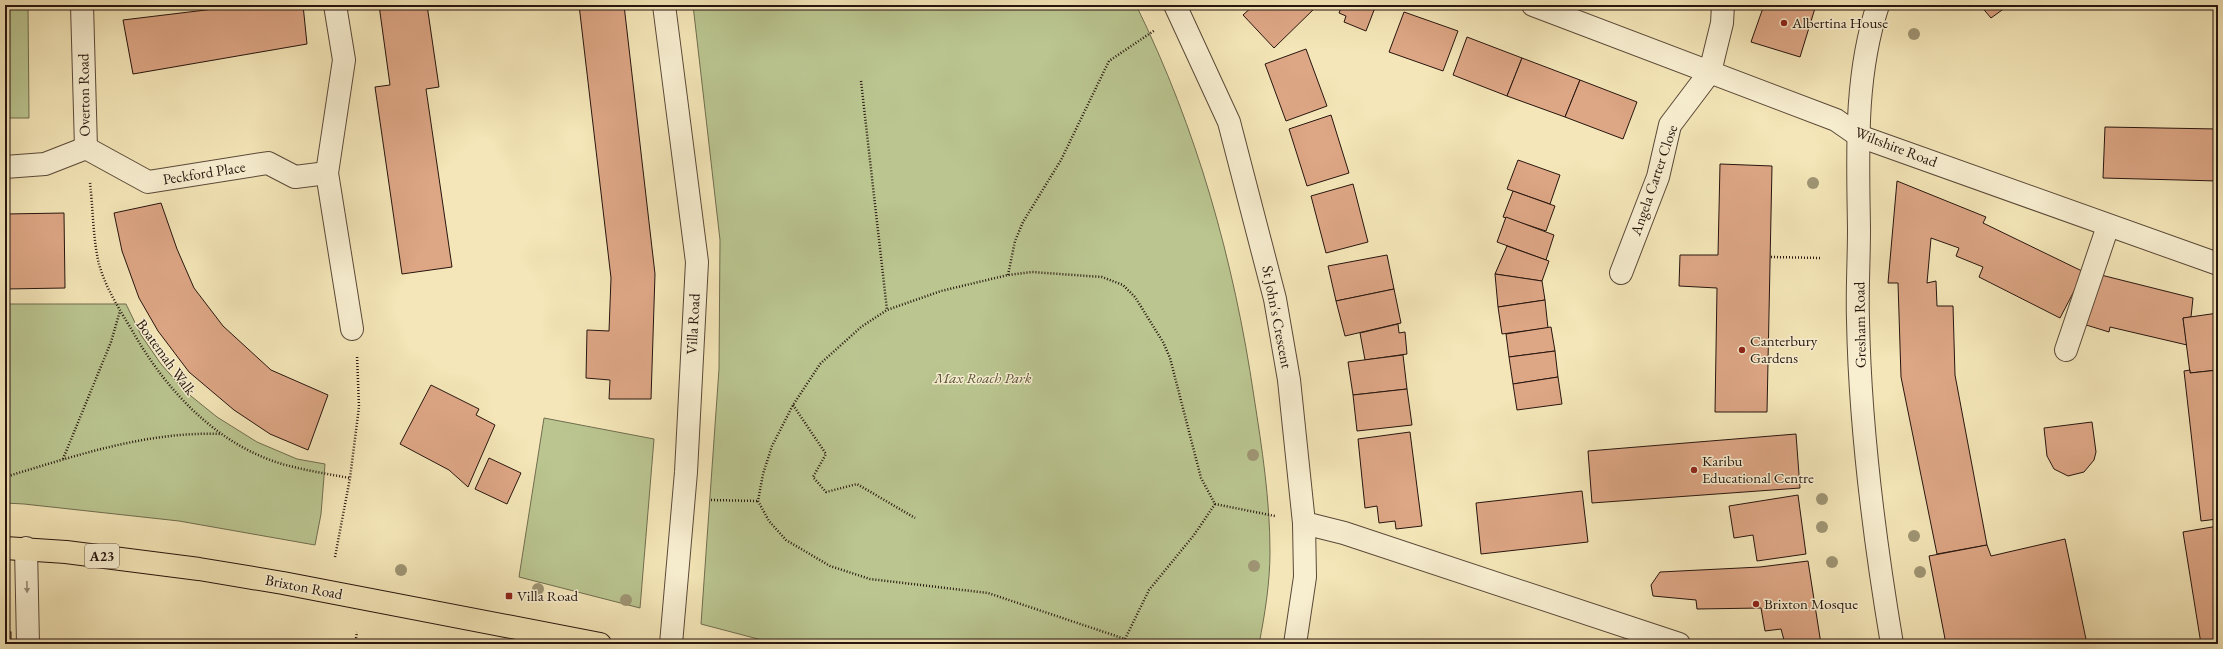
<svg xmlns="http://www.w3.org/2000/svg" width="2223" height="649" font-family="'EB Garamond',serif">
	<rect width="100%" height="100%" fill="#f4e6b8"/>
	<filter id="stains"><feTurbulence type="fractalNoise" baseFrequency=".005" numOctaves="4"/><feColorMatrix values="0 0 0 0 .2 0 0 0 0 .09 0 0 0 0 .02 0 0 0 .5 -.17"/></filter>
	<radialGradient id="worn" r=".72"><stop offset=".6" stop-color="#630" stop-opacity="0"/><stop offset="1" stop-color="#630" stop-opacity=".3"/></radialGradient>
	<g fill="#bac590" stroke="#706d4f">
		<polygon points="5,5 28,5 29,118 5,118"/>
		<path d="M693 5H1136C1197 129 1234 261 1254 397 1262 448 1270 500 1270 552 1270 582 1265 614 1259 644H777L701 624 719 369 720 240Z"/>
		<polygon points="5,304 126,304 141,335 161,364 186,392 217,417 257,442 297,459 325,464 321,514 315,545 179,521 24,504 5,503"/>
		<polygon points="544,418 654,439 640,608 519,577"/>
	</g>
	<g fill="#dda685" stroke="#26150e">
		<polygon points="247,5 303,5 307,44 133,74 123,20"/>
		<polygon points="379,5 427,5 439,87 426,89 452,267 402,274 375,87 390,85"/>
		<polygon points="579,5 624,5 655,274 651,399 609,399 610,380 586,378 587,330 609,331 611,278"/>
		<polygon points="1254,5 1316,5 1317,6 1274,48 1243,15"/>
		<polygon points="1342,5 1376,5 1366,31 1344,22 1346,16 1339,13"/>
		<polygon points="1764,5 1816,5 1800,57 1751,42"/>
		<polygon points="1980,5 2009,5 1991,18"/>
		<polygon points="1404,12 1458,31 1443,71 1389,52"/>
		<polygon points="1467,37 1522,58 1507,96 1453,75"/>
		<polygon points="1306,49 1327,106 1286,121 1265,64"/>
		<polygon points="1522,58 1580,80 1565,117 1507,96"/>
		<polygon points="1580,80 1637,102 1623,139 1565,117"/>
		<polygon points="1331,115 1349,173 1307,186 1289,129"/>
		<polygon points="2105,127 2218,129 2218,181 2103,178"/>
		<polygon points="1518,160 1560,175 1550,204 1507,189"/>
		<polygon points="1720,164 1772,166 1767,412 1715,412 1717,288 1679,286 1680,255 1718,255"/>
		<polygon points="1897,181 1986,217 1983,223 2084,272 2060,318 1979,277 1983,267 1956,256 1959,248 1931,238 1927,283 1936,281 1937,306 1953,306 1955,375 1987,545 1937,554 1901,377 1898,283 1888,283"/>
		<polygon points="1353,184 1368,242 1326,253 1311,196"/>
		<polygon points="1513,191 1555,206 1546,231 1503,217"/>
		<polygon points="161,203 177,249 194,288 223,326 271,370 328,395 308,450 270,434 234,410 189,372 158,331 139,298 122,251 114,213"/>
		<polygon points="64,213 65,288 5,289 5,214"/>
		<polygon points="1506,217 1554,235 1546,260 1497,242"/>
		<polygon points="1507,246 1549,261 1542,281 1495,274"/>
		<polygon points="1387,255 1394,289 1336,301 1328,266"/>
		<polygon points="1495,274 1542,281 1545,300 1498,307"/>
		<polygon points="2101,275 2193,298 2191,317 2183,318 2187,345 2110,327 2109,332 2083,324"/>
		<polygon points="1394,289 1401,323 1345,336 1336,301"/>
		<polygon points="1545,300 1548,328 1502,334 1498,307"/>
		<polygon points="2218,313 2218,370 2190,373 2183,318"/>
		<polygon points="1398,324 1399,333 1405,332 1407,354 1365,360 1360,333"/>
		<polygon points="1551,327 1555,351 1509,357 1506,334"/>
		<polygon points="1555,351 1558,377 1513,384 1509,357"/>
		<polygon points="1403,355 1407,389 1353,395 1348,362"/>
		<polygon points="2190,370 2190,373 2218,370 2218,519 2201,521 2184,371"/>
		<polygon points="1558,377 1562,404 1517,410 1513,384"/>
		<polygon points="431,385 479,409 476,415 495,425 468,487 449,470 400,444"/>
		<polygon points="1407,389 1412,425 1357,431 1353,395"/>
		<polygon points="2092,422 2096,452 2094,460 2084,472 2068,476 2054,469 2047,456 2044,428"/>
		<polygon points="1410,432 1422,526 1396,529 1395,521 1379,523 1377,506 1365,508 1358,439"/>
		<polygon points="1796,434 1800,488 1592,503 1588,451"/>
		<polygon points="489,458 521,473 507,504 475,489"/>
		<polygon points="1582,491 1588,542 1481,554 1476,503"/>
		<polygon points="1798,495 1806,554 1757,561 1753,535 1734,538 1729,506"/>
		<polygon points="2218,526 2218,644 2201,644 2183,532"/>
		<polygon points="2065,539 2087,644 1946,644 1929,556 1987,545 1991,556"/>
		<polygon points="1808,561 1821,644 1795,644 1784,640 1781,629 1765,631 1761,608 1697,609 1696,600 1653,596 1651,585 1660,572 1760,567"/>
		<rect x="5" y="632" width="6" height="12"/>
		<polygon points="2179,640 2180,644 2153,644"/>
	</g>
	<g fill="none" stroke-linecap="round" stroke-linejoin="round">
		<g stroke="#5a4938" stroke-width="24">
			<g id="minor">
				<polyline points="82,5 86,148"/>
				<polyline points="335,5 344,60 327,173 352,329"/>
				<polyline points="664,5 697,262 686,472 671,644"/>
				<polyline points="1175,5 1229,122 1275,299 1289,380 1304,523 1305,577 1295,644"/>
				<polyline points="1533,5 1836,120 1859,136 2218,264"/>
				<path d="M1878 5C1854 77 1858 155 1859 229 1859 259 1857 290 1858 320 1860 429 1874 537 1892 644"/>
				<polyline points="86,148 148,182 268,163 295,177 327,173"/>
				<polyline points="5,167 45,164 86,148"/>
				<polyline points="1621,273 1658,177 1670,125 1710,72 1722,23 1723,5"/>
				<polyline points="2066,350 2108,226"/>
				<polyline points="1304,523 1344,533 1679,644"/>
				<polyline points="26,548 28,644"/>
			</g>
		</g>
		<g stroke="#26150e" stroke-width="24">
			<polyline id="highway" points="5,548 66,552 199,569 283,583 600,644"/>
		</g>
		<g stroke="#26150e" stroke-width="2.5" stroke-dasharray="1 2" stroke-linecap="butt">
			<polyline points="861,81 887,310"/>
			<path d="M90 183C93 208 93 240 99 264 106 289 120 310 133 332 166 390 216 444 282 464 304 470 327 474 350 478"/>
			<polyline points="1771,257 1822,258"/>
			<polyline points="1008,275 1015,241 1023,222 1061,160 1109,61 1155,30"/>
			<polyline points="793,405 826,454 813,477 826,492 857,484 915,518"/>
			<polyline points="63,459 111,342 120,311"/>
			<path d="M5 477C75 456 147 431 221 434"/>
			<polyline points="711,500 758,501"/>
			<polyline points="1215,504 1194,535 1149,590 1125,639 988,593 870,579 830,566 786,540 769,521 758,501 763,474 772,446 793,405 820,364 861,327 887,310 941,291 1008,275 1032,272 1102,277 1123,285 1135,297 1163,342 1170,358 1201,478 1215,504 1275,516"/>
			<polyline points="335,557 350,478 359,407 357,355"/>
			<polyline points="355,644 357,632"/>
			<polyline points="1745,644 1756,640 1763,644"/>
		</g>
		<use href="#minor" stroke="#f8efd1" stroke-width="22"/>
		<use href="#highway" stroke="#f4e6b8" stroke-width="22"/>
	</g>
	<g fill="#9f9574">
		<circle cx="1914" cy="34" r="6"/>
		<circle cx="1813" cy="183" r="6"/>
		<circle cx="1253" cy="455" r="6"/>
		<circle cx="1822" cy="499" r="6"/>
		<circle cx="1822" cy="527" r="6"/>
		<circle cx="1914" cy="536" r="6"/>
		<circle cx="1832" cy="562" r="6"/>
		<circle cx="1254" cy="566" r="6"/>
		<circle cx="401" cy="570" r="6"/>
		<circle cx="1920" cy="572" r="6"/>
		<circle cx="538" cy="589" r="6"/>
		<circle cx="626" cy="600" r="6"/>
	</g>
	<defs><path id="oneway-solid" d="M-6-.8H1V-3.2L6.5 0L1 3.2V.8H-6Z"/></defs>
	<use fill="#9a8d79" href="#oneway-solid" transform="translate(27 587) rotate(89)"/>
	<g fill="#8f2418" stroke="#f8efd1" stroke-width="1.5">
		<circle cx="1784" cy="23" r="4"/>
		<circle cx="1742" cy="350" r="4"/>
		<circle cx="1694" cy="470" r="4"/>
		<rect x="505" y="592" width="8" height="8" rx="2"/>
		<circle cx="1756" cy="604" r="4"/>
	</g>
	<g text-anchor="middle" stroke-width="3" stroke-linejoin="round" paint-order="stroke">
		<rect fill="#f8efd1" stroke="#655648" stroke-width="1" x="85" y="544" width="34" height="24" rx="3"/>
		<g font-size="14" font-weight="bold" fill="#26150e">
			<text x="102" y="561">A23</text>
		</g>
		<g font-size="15" fill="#26150e" stroke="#f8efd1" text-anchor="start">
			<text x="1792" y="28">Albertina House</text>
			<text x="1750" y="346">Canterbury<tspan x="1750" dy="17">Gardens</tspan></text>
			<text x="1702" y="466">Karibu<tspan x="1702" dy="17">Educational Centre</tspan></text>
			<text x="517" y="601">Villa Road</text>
			<text x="1764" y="609">Brixton Mosque</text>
		</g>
		<g font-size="15" fill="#26150e" stroke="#f8efd1">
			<text transform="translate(84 95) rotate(-91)" y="5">Overton Road</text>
			<text transform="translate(1896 147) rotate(21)" y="5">Wiltshire Road</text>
			<text transform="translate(204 173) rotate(-9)" y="5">Peckford Place</text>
			<text transform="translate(1654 180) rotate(-71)" y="5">Angela Carter Close</text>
			<text transform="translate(1277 317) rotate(79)" y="5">St John's Crescent</text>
			<text transform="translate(693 324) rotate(-87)" y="5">Villa Road</text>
			<text transform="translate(1860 325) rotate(-91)" y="5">Gresham Road</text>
			<text transform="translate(166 357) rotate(54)" y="5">Boatemah Walk</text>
			<text transform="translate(304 587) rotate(11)" y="5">Brixton Road</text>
		</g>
		<g font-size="15" font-style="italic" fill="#5a533c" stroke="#f8efd1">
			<text x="983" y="383">Max Roach Park</text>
		</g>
	</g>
	<rect width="2223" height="649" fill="none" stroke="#f4e6b8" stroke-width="20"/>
	<rect x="6" y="6" width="2211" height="637" fill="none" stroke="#26150e" stroke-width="2"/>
	<rect x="10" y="10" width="2203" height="629" fill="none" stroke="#26150e"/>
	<rect width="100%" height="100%" filter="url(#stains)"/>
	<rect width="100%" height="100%" fill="url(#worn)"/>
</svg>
